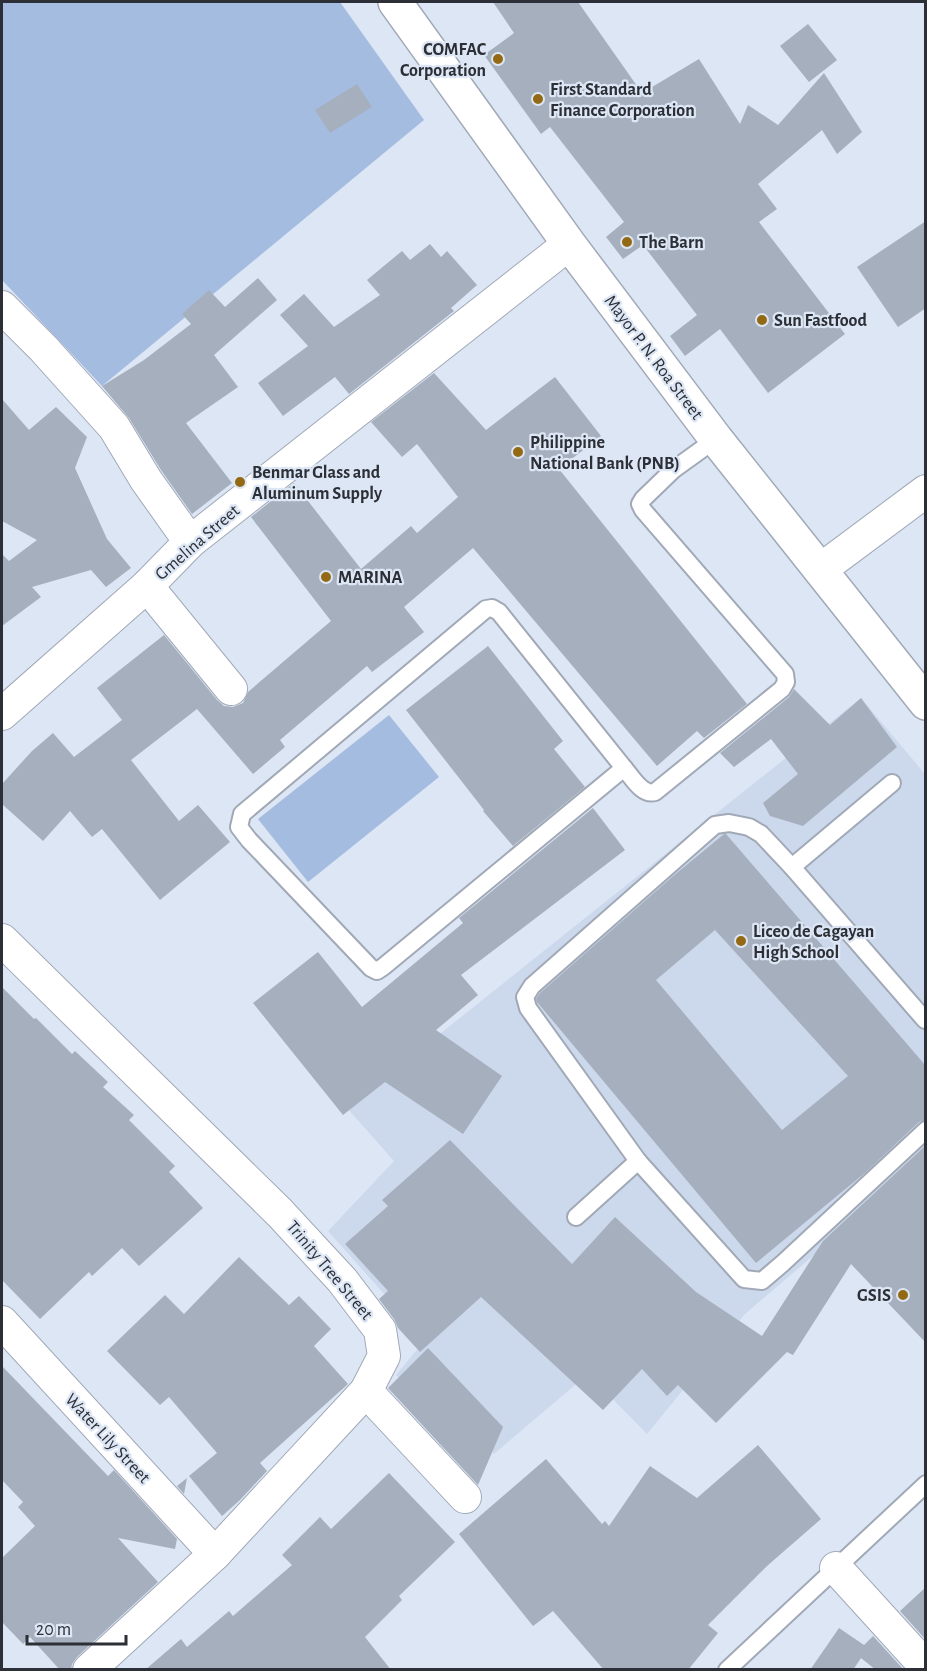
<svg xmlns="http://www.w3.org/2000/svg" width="927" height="1671" font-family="'Alegreya Sans',sans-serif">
	<rect width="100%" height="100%" fill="#dde6f5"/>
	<polygon fill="#ccd9ed" points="861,698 925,774 925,1155 867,1210 745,1314 647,1434 588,1374 494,1454 458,1406 441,1424 396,1375 425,1340 328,1231 394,1161 347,1108"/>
	<g fill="#a5bce1">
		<polygon points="2,2 340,2 424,120 102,386 2,280"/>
		<polygon points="389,715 439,777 308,882 258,819"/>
	</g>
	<g fill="#a6afbd" fill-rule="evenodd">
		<polygon points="493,2 578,2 642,93 699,59 740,124 748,105 778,125 824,73 862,132 837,154 822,130 758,184 777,209 759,222 845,334 768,393 720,329 685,356 670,336 697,315 643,245 623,259 606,237 624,222 550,127 541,134 484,55 514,33"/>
		<polygon points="808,24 837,60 809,82 780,46"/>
		<polygon points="357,84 372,107 330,133 315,110"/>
		<polygon points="926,221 926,308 898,327 857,267"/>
		<polygon points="430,244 441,257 447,251 477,285 451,308 454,311 349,394 335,377 283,416 258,383 308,346 280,315 304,294 334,327 380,295 367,280 402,251 410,260"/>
		<polygon points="258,278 277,300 214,355 238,387 186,423 232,483 192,514 161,470 129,418 102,386 144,360 191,324 182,314 209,290 225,307"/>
		<polygon points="434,373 486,430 555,377 601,436 559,469 747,704 704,738 697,731 657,766 473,548 404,607 424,632 372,672 367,666 280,740 285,747 253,774 197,709 131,760 179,821 198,805 230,842 160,900 102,829 92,837 70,811 43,841 2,804 2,784 32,751 53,733 74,757 122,720 97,688 164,635 217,700 224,706 233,707 243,703 248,692 331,621 251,517 294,483 361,569 411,526 417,533 458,497 417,444 402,457 371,422"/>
		<polygon points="2,399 29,430 56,407 87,437 75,468 107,539 131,568 106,587 91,570 32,587 41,597 2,626 2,554 9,561 37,540 2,521"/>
		<polygon points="488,646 563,741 554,749 585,787 513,846 483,811 484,810 406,710"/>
		<polygon points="794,689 830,725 861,698 897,747 803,826 770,816 763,803 798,774 771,739 734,767 720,753 789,697"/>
		<polygon points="593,808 625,850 461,975 478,995 436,1030 502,1076 463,1134 385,1082 343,1115 253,1003 318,952 362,1007 463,923 459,918"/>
		<path d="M724 834H726L926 1066V1120L919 1122 866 1172 756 1263 537 1002 536 999 540 993 672 877ZM715 930 848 1076 782 1130 656 980Z"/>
		<polygon points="2,987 34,1019 36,1018 72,1054 75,1051 108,1082 103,1087 134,1115 129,1120 175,1166 169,1172 203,1208 139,1266 122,1248 92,1276 89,1272 40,1319 2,1280"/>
		<polygon points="450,1140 572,1264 615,1217 696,1292 762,1336 823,1241 926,1145 926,1343 851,1264 793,1355 787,1352 716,1423 678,1385 667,1396 642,1369 603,1410 481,1297 420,1352 398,1328 394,1319 379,1299 388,1291 345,1244 388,1206 382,1200"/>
		<polygon points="239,1257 289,1305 299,1296 331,1329 314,1346 348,1384 260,1463 267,1471 240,1500 222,1516 189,1476 217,1453 169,1397 160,1405 107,1351 165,1295 184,1314"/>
		<polygon points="428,1348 503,1427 478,1485 388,1388"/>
		<polygon points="2,1366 108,1476 114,1470 177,1539 175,1549 118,1538 158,1582 77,1657 72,1664 71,1670 60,1670 30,1637 23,1644 2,1622 2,1558 35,1526 18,1507 23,1502 2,1480"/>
		<polygon points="758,1445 821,1519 767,1566 708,1625 718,1633 688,1670 604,1670 553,1611 533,1626 459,1534 546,1459 602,1524 605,1521 609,1526 650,1466 697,1498"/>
		<polygon points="389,1473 455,1542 399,1596 402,1600 365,1637 391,1670 145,1670 181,1639 187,1647 229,1611 233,1616 292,1565 282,1555 320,1517 331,1529"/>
		<polygon points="187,1478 184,1494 177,1486"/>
		<polygon points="926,1587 926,1640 900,1611"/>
		<polygon points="839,1628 864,1645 873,1636 904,1670 876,1670 861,1658 853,1670 810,1670"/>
	</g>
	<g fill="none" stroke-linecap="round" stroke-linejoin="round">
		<g stroke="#a1a9b7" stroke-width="20">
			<g id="lane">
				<polygon points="492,608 499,612 624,768 383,967 377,971 371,968 249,840 239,827 242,814 486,609"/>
				<path d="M624 768C632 777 642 796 655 792L782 689 786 682 785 674 643 510 640 504 643 499 673 470 716 439"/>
				<polyline points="792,867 892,783"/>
				<polyline points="638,1161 528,1008 525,997 532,986 715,825 729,823 749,827 761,834 792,867 925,1020"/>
				<polyline points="576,1217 638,1161 744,1279 762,1281 783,1263 926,1130"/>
				<polyline points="727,1670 926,1484"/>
			</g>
		</g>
		<g stroke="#a1a9b7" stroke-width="34">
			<g id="street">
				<polyline points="2,307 43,348 114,427 146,480 190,542"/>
				<polyline points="820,570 926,491"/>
				<polyline points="147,586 231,689"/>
				<polyline points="2,714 147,586 190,542 569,244"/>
				<polyline points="2,940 280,1213 342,1280 380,1330 384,1356 366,1391 215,1554 89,1670"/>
				<polyline points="2,1322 215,1554"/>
				<polyline points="366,1391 465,1497"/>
				<polyline points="836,1568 926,1667"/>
			</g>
		</g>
		<g stroke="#a1a9b7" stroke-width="36">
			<polyline id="primary" points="395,2 569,244 716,439 926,703"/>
		</g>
		<use href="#lane" stroke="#fff" stroke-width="16"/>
		<use href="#street" stroke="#fff" stroke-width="32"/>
		<use href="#primary" stroke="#fff" stroke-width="33"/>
	</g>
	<g fill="#936a13" stroke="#dde6f5" stroke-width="2">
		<circle cx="498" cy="59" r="6"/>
		<circle cx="538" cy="99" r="6"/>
		<circle cx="627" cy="242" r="6"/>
		<circle cx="762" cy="320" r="6"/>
		<circle cx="518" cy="452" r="6"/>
		<circle cx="240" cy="482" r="6"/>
		<circle cx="326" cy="577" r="6"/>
		<circle cx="741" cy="941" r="6"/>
		<circle cx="903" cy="1295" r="6"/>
	</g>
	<g text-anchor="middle" stroke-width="4.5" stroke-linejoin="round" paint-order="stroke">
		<g font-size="18" font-weight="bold" fill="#2c2f35" stroke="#dde6f5" text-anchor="start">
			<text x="486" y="55" text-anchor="end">COMFAC<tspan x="486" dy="21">Corporation</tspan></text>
			<text x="550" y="95">First Standard<tspan x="550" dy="21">Finance Corporation</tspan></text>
			<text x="639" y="248">The Barn</text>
			<text x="774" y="326">Sun Fastfood</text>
			<text x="530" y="448">Philippine<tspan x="530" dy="21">National Bank (PNB)</tspan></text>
			<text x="252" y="478">Benmar Glass and<tspan x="252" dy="21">Aluminum Supply</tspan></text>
			<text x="338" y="583">MARINA</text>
			<text x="753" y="937">Liceo de Cagayan<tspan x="753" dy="21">High School</tspan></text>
			<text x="891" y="1301" text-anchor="end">GSIS</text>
		</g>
		<g font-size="18" fill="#2c2f35" stroke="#dde6f5">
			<text transform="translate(654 357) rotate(53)" y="6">Mayor P. N. Roa Street</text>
			<text transform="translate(197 542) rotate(-41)" y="6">Gmelina Street</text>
			<text transform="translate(330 1270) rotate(50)" y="6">Trinity Tree Street</text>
			<text transform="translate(108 1438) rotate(47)" y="6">Water Lily Street</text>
		</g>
	</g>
	<rect width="927" height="1671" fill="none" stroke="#2c2f35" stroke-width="6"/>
	<path d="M27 1635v9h99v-9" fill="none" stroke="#2c2f35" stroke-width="3"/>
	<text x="36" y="1635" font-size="18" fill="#2c2f35" stroke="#dde6f5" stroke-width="4.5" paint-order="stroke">20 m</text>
</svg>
